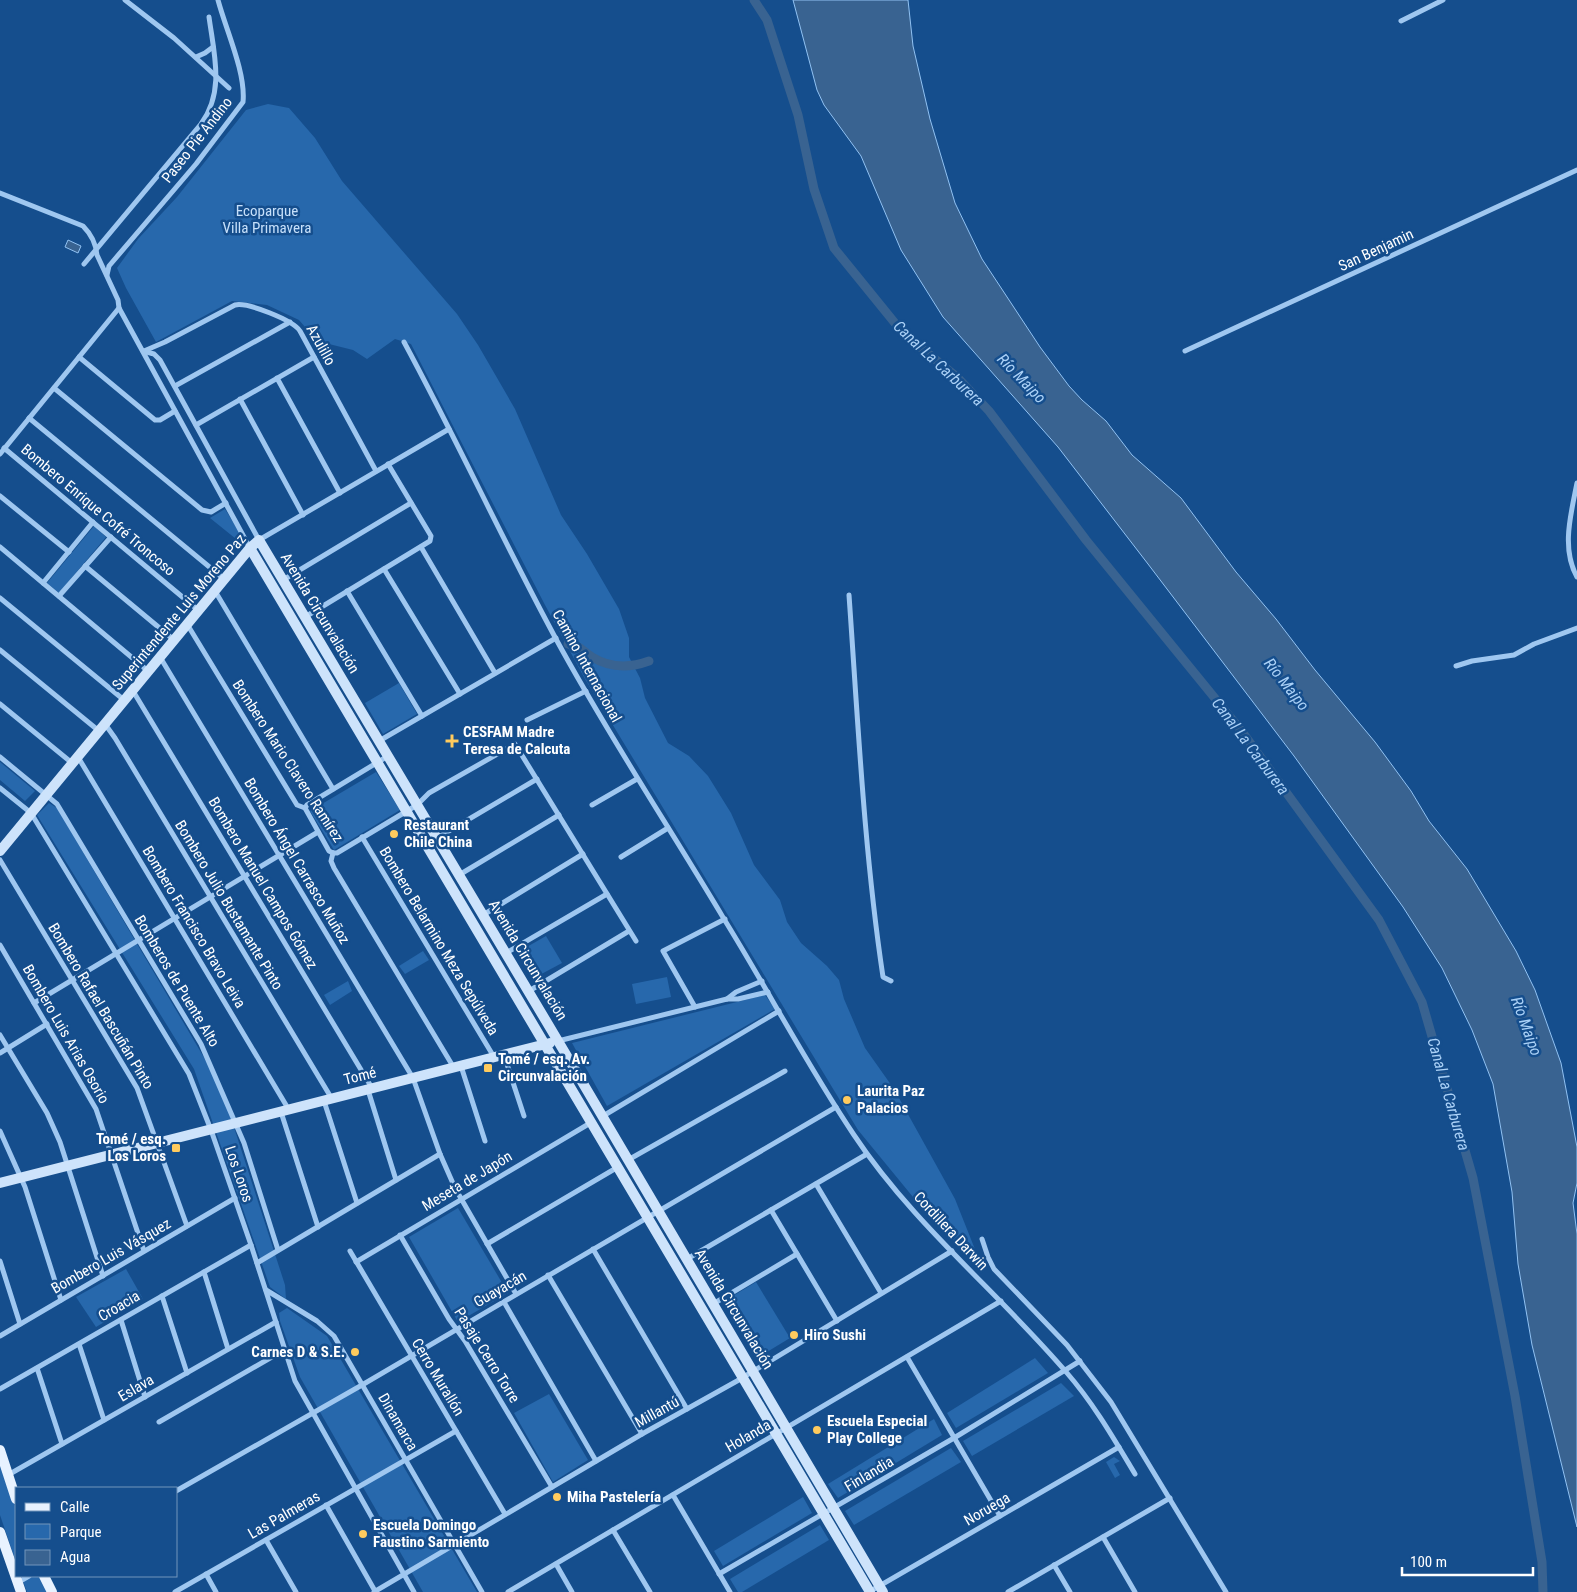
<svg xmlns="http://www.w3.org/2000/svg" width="1577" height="1592" font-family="'Roboto Condensed',sans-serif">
	<rect width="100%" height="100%" fill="#154e8d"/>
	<g fill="#2768ac">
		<polygon points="268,104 289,108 315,138 342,181 457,314 478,345 515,409 561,515 587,554 619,609 629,638 629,657 640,678 645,698 668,743 689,756 708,776 731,813 754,865 780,900 787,922 801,943 827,966 839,980 844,999 865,1048 894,1089 955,1199 984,1272 922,1208 858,1130 585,679 545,605 411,344 395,339 367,359 353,350 317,341 299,320 267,305 232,301 156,342 126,288 117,268 138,239 177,197 246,110"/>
		<polygon points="225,509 244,540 241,543 210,518"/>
		<polygon points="94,526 106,537 59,593 47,583"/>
		<polygon points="399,683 417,714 383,734 365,703"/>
		<polygon points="0,762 35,791 25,801 0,780"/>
		<polygon points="376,772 400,810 334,850 310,811"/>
		<polygon points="49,803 57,808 209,1066 230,1115 285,1285 286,1299 270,1287 194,1069 37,815"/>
		<polygon points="546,936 562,963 534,978 518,952"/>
		<polygon points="423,951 429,960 405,974 399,966"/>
		<polygon points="667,977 671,997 636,1004 632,984"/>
		<polygon points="348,981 352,991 330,1005 324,995"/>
		<polygon points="765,995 775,1009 607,1106 572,1043"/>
		<polygon points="458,1208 508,1293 458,1322 409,1237"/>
		<polygon points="126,1269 143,1299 96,1327 76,1297"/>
		<polygon points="756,1282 790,1338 757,1358 723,1302"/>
		<polygon points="287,1308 327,1336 477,1592 423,1592 300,1377 280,1321 279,1313"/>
		<polygon points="1035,1358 1048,1373 956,1428 947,1413"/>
		<polygon points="1061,1383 1074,1396 972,1456 963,1441"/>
		<polygon points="549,1394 588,1460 553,1482 514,1413"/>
		<polygon points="934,1419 942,1435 838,1498 828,1484"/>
		<polygon points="951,1448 961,1462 854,1525 845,1511"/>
		<polygon points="1114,1457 1120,1461 1114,1464 1120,1475 1115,1478 1106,1462"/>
		<polygon points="0,1460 16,1509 16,1562 0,1515"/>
		<polygon points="803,1497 812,1513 723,1566 714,1551"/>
		<polygon points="820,1525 829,1540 742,1592 738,1592 730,1579"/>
		<polygon points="21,1576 41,1576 50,1592 27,1592"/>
	</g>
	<g fill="#396391" stroke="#91c2f3">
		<polygon points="793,0 908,0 913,46 930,119 955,203 982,259 1040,347 1069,386 1082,400 1106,421 1132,455 1181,498 1236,572 1276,619 1315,670 1375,742 1411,791 1429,821 1467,869 1516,951 1535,990 1561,1063 1577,1147 1577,1183 1573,1203 1577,1234 1577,1527 1532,1345 1518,1264 1512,1192 1493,1084 1472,1030 1442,968 1403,907 1294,756 1148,564 1058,447 943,317 901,250 861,156 824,105 817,90"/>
		<polygon points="68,240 81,246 78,253 65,247"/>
	</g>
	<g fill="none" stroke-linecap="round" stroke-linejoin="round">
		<g stroke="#396391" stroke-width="9">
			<polyline points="754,0 767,20 798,115 814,189 834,248 903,333 958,378 989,411 1086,540 1240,729 1379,920 1422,1002 1473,1178 1515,1396 1542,1562 1543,1592"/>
			<path d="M568 644C579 645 583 651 592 657 610 668 630 668 649 661"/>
		</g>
		<g stroke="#9fc7f0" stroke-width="5">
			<polyline points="125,0 174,38 229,88"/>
			<polyline points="1401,21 1443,0"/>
			<polyline points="196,57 205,53 213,47"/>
			<path d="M0 193 83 226C91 234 96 244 97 255L118 300 119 308 250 548"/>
			<path d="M84 264 201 124C225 91 214 54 209 17"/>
			<path d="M107 275 109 266 196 164 243 102C246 73 226 30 218 0"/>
			<path d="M404 342C457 440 503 541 556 639 608 735 668 825 724 919 768 990 807 1065 854 1135 913 1224 998 1292 1067 1373 1094 1404 1114 1439 1135 1474"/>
			<polyline points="143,351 154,354 160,360 259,540 449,429"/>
			<path d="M144 351 165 342 235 305C247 302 293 320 300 331L376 471"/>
			<polyline points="1185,351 1577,170"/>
			<polyline points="79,357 155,420 160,420 175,411"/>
			<polyline points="277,378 340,493"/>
			<polyline points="175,386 290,322"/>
			<polyline points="54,388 202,510 211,512 226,503"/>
			<polyline points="240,399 303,515"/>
			<polyline points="29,418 224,579"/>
			<polyline points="196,425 314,357"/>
			<polyline points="4,448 198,610"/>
			<polyline points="0,454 119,308"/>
			<path d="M1577 483C1571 514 1561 548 1577 577"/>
			<polyline points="0,496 69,552"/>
			<polyline points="0,547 148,671"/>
			<polyline points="421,547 495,673"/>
			<polyline points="85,566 174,640"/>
			<polyline points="384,569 460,694"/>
			<polyline points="283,580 411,503"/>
			<polyline points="43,583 93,522"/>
			<polyline points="215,591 333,789"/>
			<polyline points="347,591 422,716"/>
			<path d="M849 595C858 722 864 850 883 977L891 981"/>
			<polyline points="59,596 111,537"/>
			<polyline points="0,598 124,700"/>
			<polyline points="305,617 430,541 431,536 388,464"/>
			<polyline points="187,624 297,805 305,808 329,851 333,853"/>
			<polyline points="0,650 99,731"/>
			<polyline points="160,657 413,1078 440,1154 455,1188 516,1294"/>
			<polyline points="1456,666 1472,661 1514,655 1534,644 1577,628"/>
			<polyline points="133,691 372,1088"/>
			<polyline points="0,704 72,763"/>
			<polyline points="527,720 586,691"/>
			<polyline points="105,724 115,738 332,1099"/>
			<polyline points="379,741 556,638"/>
			<polyline points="0,757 57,804 201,1044 244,1143 278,1250"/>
			<polyline points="78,757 289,1110"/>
			<polyline points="0,788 31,813 189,1074 211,1130 251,1245 295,1381 414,1592"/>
			<polyline points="592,805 637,779"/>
			<polyline points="305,808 307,805 388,756"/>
			<polyline points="362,837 494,1057"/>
			<polyline points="437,838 537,779"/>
			<polyline points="333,853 337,853 417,805 429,793 515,744 636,941"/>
			<polyline points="333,853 331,861 334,868 454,1068"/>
			<polyline points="621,857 668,828"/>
			<polyline points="0,860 137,1088 187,1226"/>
			<polyline points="459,875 559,815"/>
			<polyline points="483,915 583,854"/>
			<polyline points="0,945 96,1109 144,1251"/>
			<polyline points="506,953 607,894"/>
			<polyline points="529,991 629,931"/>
			<polyline points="727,999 736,992 762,981"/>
			<polyline points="34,1003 318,832"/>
			<polyline points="695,1007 663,951 725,919"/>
			<polyline points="0,1035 47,1113 60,1142 103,1276"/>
			<polyline points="558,1041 727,999 738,999 768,992"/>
			<polyline points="0,1053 47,1024"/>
			<polyline points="504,1055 524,1116"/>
			<polyline points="461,1066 485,1141"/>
			<polyline points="368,1090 396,1180"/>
			<polyline points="324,1101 357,1203"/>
			<polyline points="281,1112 318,1227"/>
			<polyline points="603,1116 779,1011"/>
			<polyline points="0,1131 25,1187 61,1300"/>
			<polyline points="628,1160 785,1071"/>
			<polyline points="816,1184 881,1293"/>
			<polyline points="771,1210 837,1321"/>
			<polyline points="400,1235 449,1319 465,1341 552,1487"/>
			<polyline points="982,1239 988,1257 994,1269 1067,1345 1111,1402 1226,1592"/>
			<polyline points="487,1244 618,1167"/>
			<polyline points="593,1249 687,1409"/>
			<polyline points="350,1251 505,1514"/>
			<polyline points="687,1259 867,1154"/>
			<polyline points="0,1261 20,1324"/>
			<polyline points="356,1262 592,1122"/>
			<polyline points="257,1263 440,1154"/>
			<polyline points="204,1272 228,1349"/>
			<polyline points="548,1275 642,1434"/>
			<polyline points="266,1290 317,1321 334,1336 482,1592"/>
			<polyline points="162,1296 187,1373"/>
			<polyline points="504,1302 596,1461"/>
			<polyline points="713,1304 797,1254"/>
			<polyline points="121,1320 145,1397"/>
			<polyline points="0,1336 235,1198"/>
			<polyline points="79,1344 104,1420"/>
			<polyline points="907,1357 1000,1516"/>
			<polyline points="37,1368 62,1444"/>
			<polyline points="0,1389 251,1245"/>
			<polyline points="159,1422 284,1350"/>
			<polyline points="8,1475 276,1322"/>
			<polyline points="176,1491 362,1385 836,1107"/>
			<polyline points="673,1495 730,1592"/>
			<polyline points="326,1505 375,1591"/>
			<polyline points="613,1530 650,1592"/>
			<polyline points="1103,1537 1135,1592"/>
			<polyline points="266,1540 296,1592"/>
			<polyline points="556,1564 572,1592"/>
			<polyline points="1054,1565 1070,1592"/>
			<polyline points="206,1574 216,1592"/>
			<polyline points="719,1574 954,1438 1080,1361"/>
			<polyline points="17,1583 29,1576"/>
			<polyline points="175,1592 456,1431"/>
			<polyline points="374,1592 642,1434 737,1381 952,1251"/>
			<polyline points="508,1592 1001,1301"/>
			<polyline points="869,1592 1119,1447"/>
			<polyline points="1008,1592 1170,1498"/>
		</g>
		<g stroke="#cde3fb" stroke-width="10">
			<polyline points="250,548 870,1592"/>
			<polyline points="0,851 250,548 259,540 558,1041 883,1592"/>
			<polyline points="0,1183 550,1043"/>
		</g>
		<g stroke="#e8f2ff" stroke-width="10">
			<polyline points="0,1450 16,1499"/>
			<polyline points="0,1532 21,1592"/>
			<polyline points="44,1576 52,1592"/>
		</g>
	</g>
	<g fill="#ffcb5e" stroke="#154e8d" stroke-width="2">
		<path d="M449.5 733.5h5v5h5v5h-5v5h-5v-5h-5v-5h5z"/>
		<circle cx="394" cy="834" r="5"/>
		<rect x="483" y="1063" width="10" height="10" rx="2.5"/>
		<circle cx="847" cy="1100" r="5"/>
		<rect x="171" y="1143" width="10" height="10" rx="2.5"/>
		<circle cx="794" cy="1335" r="5"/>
		<circle cx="355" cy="1352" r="5"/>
		<circle cx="817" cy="1430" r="5"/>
		<circle cx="557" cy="1497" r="5"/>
		<circle cx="363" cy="1534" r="5"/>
	</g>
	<g text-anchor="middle" stroke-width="5" stroke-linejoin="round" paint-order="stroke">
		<g font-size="15" fill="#fff" stroke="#154e8d">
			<text transform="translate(197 140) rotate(-52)" y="5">Paseo Pie Andino</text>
			<text transform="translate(1376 250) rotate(-25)" y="5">San Benjamin</text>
			<text transform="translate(321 345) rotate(61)" y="5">Azulillo</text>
			<text transform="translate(98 510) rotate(40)" y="5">Bombero Enrique Cofré Troncoso</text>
			<text transform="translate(179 612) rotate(-50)" y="5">Superintendente Luis Moreno Paz</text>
			<text transform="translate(320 613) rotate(59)" y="5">Avenida Circunvalación</text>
			<text transform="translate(587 666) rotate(61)" y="5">Camino Internacional</text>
			<text transform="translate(288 761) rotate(57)" y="5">Bombero Mario Clavero Ramírez</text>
			<text transform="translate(297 861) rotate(59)" y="5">Bombero Ángel Carrasco Muñoz</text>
			<text transform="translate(263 883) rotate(59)" y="5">Bombero Manuel Campos Gómez</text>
			<text transform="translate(229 905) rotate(59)" y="5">Bombero Julio Bustamante Pinto</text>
			<text transform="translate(194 927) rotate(59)" y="5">Bombero Francisco Bravo Leiva</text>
			<text transform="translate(439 941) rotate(59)" y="5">Bombero Belarmino Meza Sepúlveda</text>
			<text transform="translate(528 960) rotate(59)" y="5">Avenida Circunvalación</text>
			<text transform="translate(177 981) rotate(59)" y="5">Bomberos de Puente Alto</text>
			<text transform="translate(101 1006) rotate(59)" y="5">Bombero Rafael Bascuñán Pinto</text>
			<text transform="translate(66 1034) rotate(60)" y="5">Bombero Luis Arias Osorio</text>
			<text transform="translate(360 1076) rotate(-14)" y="5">Tomé</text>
			<text transform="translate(239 1174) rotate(71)" y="5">Los Loros</text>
			<text transform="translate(467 1181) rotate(-31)" y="5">Meseta de Japón</text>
			<text transform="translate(951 1231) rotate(47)" y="5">Cordillera Darwin</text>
			<text transform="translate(111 1256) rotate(-30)" y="5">Bombero Luis Vásquez</text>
			<text transform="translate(500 1289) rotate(-30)" y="5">Guayacán</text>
			<text transform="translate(119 1306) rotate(-30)" y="5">Croacia</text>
			<text transform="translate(734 1309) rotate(59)" y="5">Avenida Circunvalación</text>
			<text transform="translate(487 1355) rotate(58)" y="5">Pasaje Cerro Torre</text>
			<text transform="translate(438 1377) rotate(59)" y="5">Cerro Murallón</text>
			<text transform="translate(136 1388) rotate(-30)" y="5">Eslava</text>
			<text transform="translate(657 1412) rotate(-29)" y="5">Millantú</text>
			<text transform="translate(398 1422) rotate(60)" y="5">Dinamarca</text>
			<text transform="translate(748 1436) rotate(-30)" y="5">Holanda</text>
			<text transform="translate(869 1474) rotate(-31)" y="5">Finlandia</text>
			<text transform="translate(987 1509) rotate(-30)" y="5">Noruega</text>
			<text transform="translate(284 1515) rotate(-30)" y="5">Las Palmeras</text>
		</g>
		<g font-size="15" fill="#c6e0fb" stroke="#154e8d">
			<text x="267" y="216">Ecoparque<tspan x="267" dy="17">Villa Primavera</tspan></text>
		</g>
		<g font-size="15" font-weight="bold" fill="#fff" stroke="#154e8d" text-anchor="start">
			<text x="463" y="737">CESFAM Madre<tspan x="463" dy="17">Teresa de Calcuta</tspan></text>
			<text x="404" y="830">Restaurant<tspan x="404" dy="17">Chile China</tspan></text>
			<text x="498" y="1064">Tomé / esq. Av.<tspan x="498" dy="17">Circunvalación</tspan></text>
			<text x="857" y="1096">Laurita Paz<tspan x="857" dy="17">Palacios</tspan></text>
			<text x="166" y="1144" text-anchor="end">Tomé / esq.<tspan x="166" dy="17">Los Loros</tspan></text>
			<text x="804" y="1340">Hiro Sushi</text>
			<text x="345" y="1357" text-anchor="end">Carnes D &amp; S.E.</text>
			<text x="827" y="1426">Escuela Especial<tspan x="827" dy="17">Play College</tspan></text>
			<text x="567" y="1502">Miha Pastelería</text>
			<text x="373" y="1530">Escuela Domingo<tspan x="373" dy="17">Faustino Sarmiento</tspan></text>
		</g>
		<g font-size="16" font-style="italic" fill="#abd1f7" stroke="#154e8d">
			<text transform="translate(939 363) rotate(43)" y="6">Canal La Carburera</text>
			<text transform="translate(1022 378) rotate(46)" y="6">Río Maipo</text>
			<text transform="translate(1287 684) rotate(52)" y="6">Río Maipo</text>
			<text transform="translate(1251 746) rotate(53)" y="6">Canal La Carburera</text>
			<text transform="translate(1527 1026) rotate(70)" y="6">Río Maipo</text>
			<text transform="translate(1449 1094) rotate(74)" y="6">Canal La Carburera</text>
		</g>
	</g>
	<rect x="15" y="1487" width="162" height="90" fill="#154e8d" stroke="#7395bb"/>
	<rect x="25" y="1503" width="25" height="8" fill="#e8f2ff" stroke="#7395bb"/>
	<text x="60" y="1512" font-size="15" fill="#ffffff">Calle</text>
	<rect x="25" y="1524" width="25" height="15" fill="#2768ac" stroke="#7395bb"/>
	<text x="60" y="1537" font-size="15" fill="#ffffff">Parque</text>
	<rect x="25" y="1550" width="25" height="15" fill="#396391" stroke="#7395bb"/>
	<text x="60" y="1562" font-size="15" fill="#ffffff">Agua</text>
	<path d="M1402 1567v8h131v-8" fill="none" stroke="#ffffff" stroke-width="2.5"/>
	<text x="1410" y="1567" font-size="15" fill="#ffffff" stroke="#154e8d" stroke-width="4" paint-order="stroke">100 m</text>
</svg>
